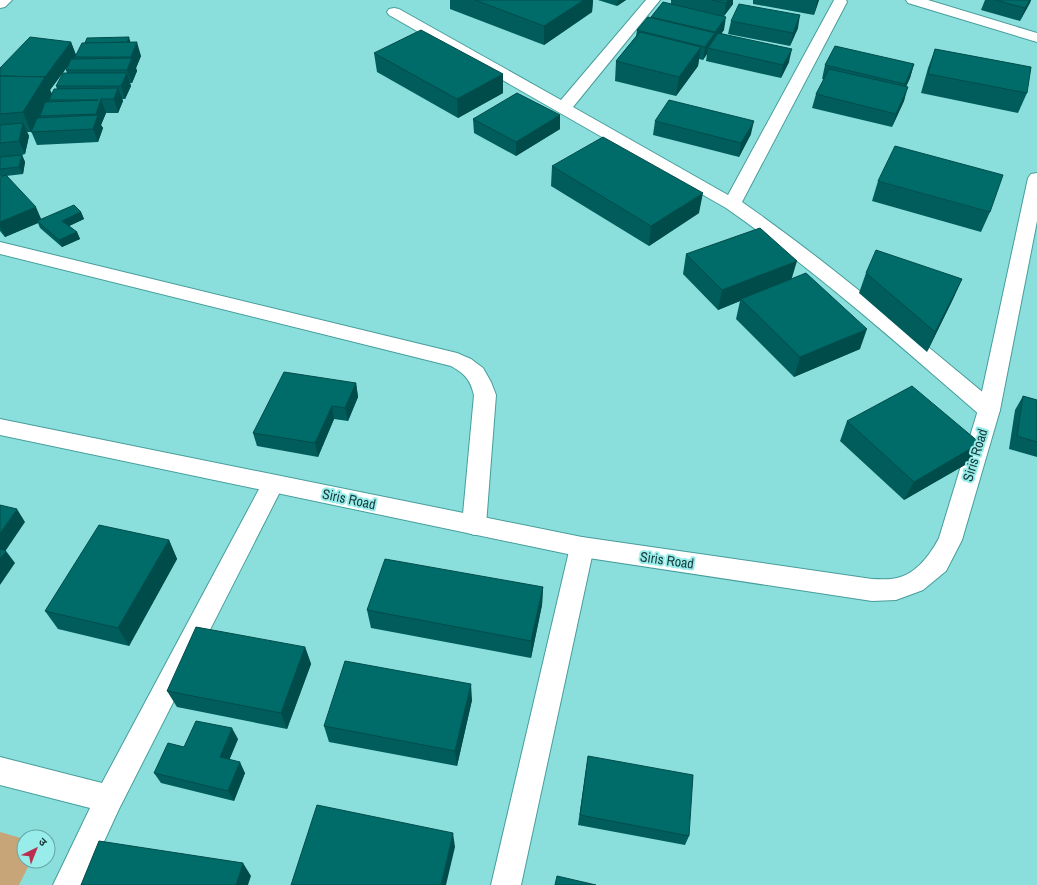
<svg xmlns="http://www.w3.org/2000/svg" width="1037" height="885" font-family="'Archivo Narrow','Noto Sans Devanagari',sans-serif">
	<rect width="100%" height="100%" fill="#8adfdc"/>
	<polygon fill="#c8a578" points="0,832 24,839 24,861 31,861 19,885 0,885"/>
	<g fill="none" stroke-linecap="round" stroke-linejoin="round">
		<g stroke="#479d9b" stroke-width="2">
			<g id="minor">
				<polygon points="0,0 12,0 5,7 0,8"/>
				<path d="M646 0H660L573 107 728 195 833 2 834 0H846L847 2 742 202C831 264 913 335 997 404L1000 410 997 416 989 418 981 416C898 344 816 271 726 208L389 15 387 12 389 9 394 8 399 9 561 100Z"/>
				<polygon points="906,0 928,0 1037,33 1037,42 908,3"/>
				<path d="M0 242 457 353 471 359 483 368 491 382 496 395 486 525 482 532 474 535 466 532 462 525 474 395C470 379 465 374 451 366L0 254Z"/>
				<polygon points="273,475 281,478 284,484 119,809 84,885 53,885 90,808 0,785 0,757 102,783 265,478"/>
				<polygon points="582,537 590,540 594,547 521,885 491,885 570,547 574,540"/>
			</g>
		</g>
		<g stroke="#479d9b" stroke-width="2">
			<path id="tertiary" d="M1037 173V221L1000 410 962 540 946 571 923 590 896 600 872 601 582 557 0 435V419L582 537 872 579C880 579 889 580 897 578 916 574 930 555 939 538L978 410 1028 178 1031 174Z"/>
		</g>
		<use href="#minor" fill="#fff" fill-rule="evenodd"/>
		<use href="#tertiary" fill="#fff" fill-rule="evenodd"/>
	</g>
	<g fill="#005d5b" fill-rule="evenodd">
		<polygon points="450,0 593,0 592,12 544,45 450,9"/>
		<polygon points="598,0 626,0 617,6"/>
		<polygon points="671,0 733,0 733,4 724,16 724,30 721,33 789,62 781,78 706,61 707,54 703,60 699,59 698,66 676,96 615,81 616,61 636,36 637,30 651,18 651,17 671,4"/>
		<polygon points="753,0 819,0 814,15 753,4"/>
		<polygon points="985,0 1031,0 1020,21 981,10"/>
		<polygon points="731,21 798,28 790,46 728,34"/>
		<path d="M71 42 76 55 130 42 141 56 136 68 137 71 132 83H130L131 86 125 99H122L123 101 118 113H106L101 125 103 128 98 142 37 145 31 131V132H27L29 136 25 154 22 155 25 162 23 174 6 176 41 219 81 212 84 219 69 226 77 232 80 239 62 247 40 228 38 223 5 237 0 231V177L4 176H0V68ZM68 66 66 70 67 73 56 86 57 89 52 94 50 90Z"/>
		<polygon points="935,49 1027,93 1018,113 921,93 928,68"/>
		<polygon points="374,53 503,74 503,93 458,118 377,72"/>
		<polygon points="914,64 910,78 906,87 904,101 892,127 812,108 816,94 824,79 822,79 825,65"/>
		<polygon points="560,115 560,129 516,156 474,133 473,119"/>
		<polygon points="655,121 751,134 739,157 653,135"/>
		<polygon points="552,166 699,213 649,246 551,186"/>
		<polygon points="878,181 990,212 981,232 872,201"/>
		<polygon points="686,254 792,279 860,349 794,377 736,319 740,301 718,310 683,274"/>
		<polygon points="866,273 962,279 953,299 927,352 859,293"/>
		<polygon points="356,383 358,397 348,421 334,419 318,457 257,446 253,433"/>
		<polygon points="1023,396 1037,400 1037,457 1009,449 1015,410"/>
		<polygon points="847,421 980,443 970,462 904,500 840,441"/>
		<polygon points="169,540 177,559 129,646 58,629 45,611"/>
		<polygon points="543,587 542,605 531,658 371,628 367,610"/>
		<polygon points="305,647 311,664 287,729 177,707 167,691"/>
		<polygon points="472,700 457,766 329,742 324,726"/>
		<polygon points="238,739 229,760 245,773 234,801 161,783 154,773 184,747"/>
		<polygon points="588,756 689,836 685,845 578,825"/>
	</g>
	<g fill="#004c4a">
		<polygon points="584,0 593,0 592,12 544,45 544,26"/>
		<polygon points="618,0 626,0 617,6"/>
		<polygon points="728,0 733,0 733,4 724,16 726,3"/>
		<polygon points="817,0 819,0 814,15"/>
		<polygon points="1030,0 1031,0 1030,3 1020,21 1025,8"/>
		<polygon points="800,15 798,28 790,46 793,33"/>
		<polygon points="726,17 724,30 713,45 708,48 707,54 703,60 705,47"/>
		<polygon points="129,37 131,44 125,47"/>
		<polygon points="71,42 76,55 50,90 53,96 49,100 49,102 40,116 40,117 31,132 23,112 45,77"/>
		<polygon points="137,42 141,56 136,68 137,71 132,83 127,70 132,60 131,57"/>
		<polygon points="701,47 698,66 676,96 679,77"/>
		<polygon points="792,49 789,62 781,78 783,65"/>
		<polygon points="914,64 910,78 901,97 905,84"/>
		<polygon points="127,73 131,86 125,99 121,86"/>
		<polygon points="503,74 503,93 458,118 457,99"/>
		<polygon points="908,87 904,101 892,127 896,114"/>
		<polygon points="118,88 123,101 118,113 114,99"/>
		<polygon points="101,99 106,113 101,125 103,128 98,142 93,129 97,117 96,114"/>
		<polygon points="560,115 560,129 516,156 516,142"/>
		<polygon points="754,121 751,134 739,157 741,143"/>
		<polygon points="23,123 29,136 25,154 19,141"/>
		<polygon points="22,155 25,162 23,174 19,167"/>
		<polygon points="703,193 699,213 649,246 651,226"/>
		<polygon points="36,207 42,221 37,221 38,223 5,237 0,227 0,222"/>
		<polygon points="81,212 84,219 65,228 62,221"/>
		<polygon points="77,232 80,239 62,247 59,240"/>
		<polygon points="797,261 791,281 741,299 740,301 718,310 722,290"/>
		<polygon points="962,279 953,299 927,352 935,332"/>
		<polygon points="867,329 860,349 794,377 800,357"/>
		<polygon points="356,383 358,397 348,421 345,408"/>
		<polygon points="332,406 334,419 318,457 315,443"/>
		<polygon points="980,443 970,462 904,500 914,482"/>
		<polygon points="17,509 25,522 0,559 0,533"/>
		<polygon points="169,540 177,559 129,646 118,628"/>
		<polygon points="6,551 15,563 0,585 0,559"/>
		<polygon points="543,587 542,605 531,658 531,641"/>
		<polygon points="305,647 311,664 287,729 281,713"/>
		<polygon points="471,684 472,700 457,766 455,751"/>
		<polygon points="232,728 238,739 226,768 220,757"/>
		<polygon points="240,762 245,773 234,801 228,791"/>
		<polygon points="453,833 455,847 446,885 441,885"/>
		<polygon points="243,863 251,876 248,885 236,885"/>
	</g>
	<g fill="#006c6a" stroke="#004c4a">
		<polygon points="475,0 584,0 544,26"/>
		<polygon points="712,0 728,0 726,3"/>
		<polygon points="995,0 1030,0 1025,8"/>
		<polygon points="663,2 726,17 715,32 651,17"/>
		<polygon points="739,4 800,15 793,33 731,21"/>
		<polygon points="648,17 715,33 705,47 637,30"/>
		<polygon points="421,30 503,74 457,99 374,53"/>
		<polygon points="640,32 701,47 679,77 616,61"/>
		<polygon points="718,33 792,49 783,65 708,48"/>
		<polygon points="30,37 71,42 45,77 0,76 0,68"/>
		<polygon points="129,37 127,42 85,43 87,38"/>
		<polygon points="137,42 131,57 75,57 82,43"/>
		<polygon points="835,46 914,64 905,84 825,65"/>
		<polygon points="935,49 1031,67 1027,93 928,74"/>
		<polygon points="132,58 127,70 66,70 71,59"/>
		<polygon points="829,69 908,87 896,114 816,94"/>
		<polygon points="63,73 127,73 121,86 56,86"/>
		<polygon points="0,76 45,77 23,112 0,114"/>
		<polygon points="118,88 114,99 101,99 96,114 40,116 45,102 98,100 49,100 54,89"/>
		<polygon points="517,93 560,115 516,142 473,119"/>
		<polygon points="669,100 754,121 741,143 655,121"/>
		<polygon points="98,115 93,129 31,132 37,118"/>
		<polygon points="23,123 19,141 0,143 0,125"/>
		<polygon points="603,137 703,193 651,226 552,166"/>
		<polygon points="895,146 1003,175 990,212 878,181"/>
		<polygon points="22,155 19,167 0,169 0,157"/>
		<polygon points="6,175 36,207 0,222 0,177"/>
		<polygon points="74,205 81,212 62,221 77,232 59,240 37,221"/>
		<polygon points="760,228 797,261 722,290 686,254"/>
		<polygon points="876,250 962,279 935,332 866,273"/>
		<polygon points="806,273 867,329 800,357 741,299"/>
		<polygon points="284,372 356,383 345,408 332,406 315,443 253,433"/>
		<polygon points="912,386 980,443 914,482 847,421"/>
		<polygon points="1023,396 1037,400 1037,442 1017,436"/>
		<polygon points="0,505 17,509 0,533"/>
		<polygon points="99,525 169,540 118,628 45,611"/>
		<polygon points="0,549 6,551 0,559"/>
		<polygon points="385,559 543,587 531,641 367,610"/>
		<polygon points="196,627 305,647 281,713 167,691"/>
		<polygon points="345,661 471,684 455,751 324,726"/>
		<polygon points="196,721 232,728 220,757 240,762 228,791 154,773 168,743 184,747"/>
		<polygon points="588,756 693,775 689,836 580,815"/>
		<polygon points="317,805 453,833 441,885 291,885"/>
		<polygon points="99,841 243,863 236,885 81,885"/>
		<polygon points="557,876 596,885 555,885"/>
	</g>
	<g text-anchor="middle" stroke-width="4" stroke-linejoin="round" paint-order="stroke">
		<g font-size="14" fill="#173b3b" stroke="#98edea">
			<text transform="translate(975 455) rotate(-73)" y="5">Siris Road</text>
			<text transform="translate(349 499) rotate(12)" y="5">Siris Road</text>
			<text transform="translate(667 560) rotate(8)" y="5">Siris Road</text>
		</g>
	</g>
	<g transform="translate(36 849) rotate(43)"><circle r="19" fill="#98edea" stroke="#64a6a4"/>
	<path d="M0-3L7 15L0 10L-7 15Z" fill="#bc2c4d"/>
	<text y="-6" font-size="11" font-weight="bold" text-anchor="middle" fill="#173b3b">उ</text>
	</g>
</svg>
